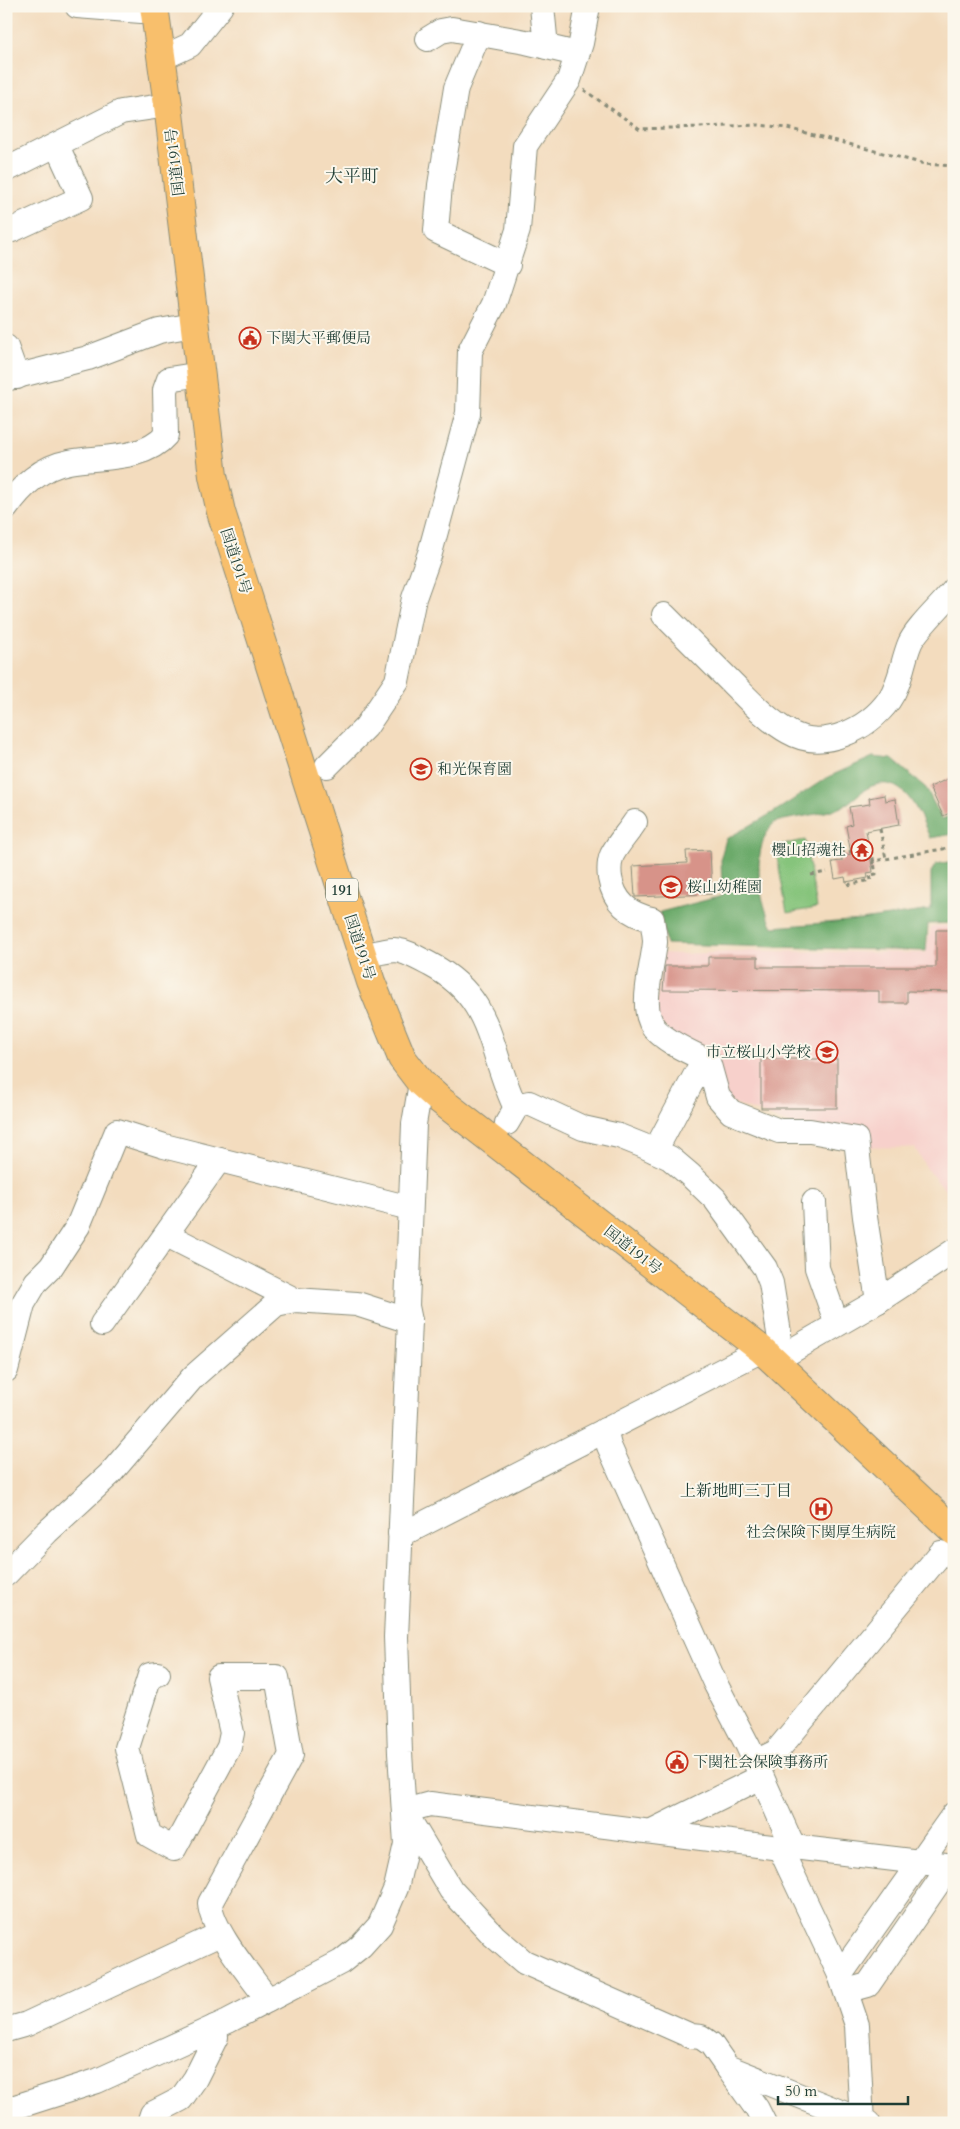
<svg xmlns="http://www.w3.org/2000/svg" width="960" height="2129" font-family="Cardo,'Noto Serif JP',serif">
	<rect width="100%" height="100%" fill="#fbf7ec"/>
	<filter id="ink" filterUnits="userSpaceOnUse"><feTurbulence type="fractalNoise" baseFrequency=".02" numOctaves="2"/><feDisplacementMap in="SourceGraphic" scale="10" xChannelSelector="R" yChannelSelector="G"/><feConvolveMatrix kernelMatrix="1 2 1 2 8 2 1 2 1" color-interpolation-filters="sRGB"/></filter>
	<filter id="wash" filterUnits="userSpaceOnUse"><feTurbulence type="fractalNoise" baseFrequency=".0096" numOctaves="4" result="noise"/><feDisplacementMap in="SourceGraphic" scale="20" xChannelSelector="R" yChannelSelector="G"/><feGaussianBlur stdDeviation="1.12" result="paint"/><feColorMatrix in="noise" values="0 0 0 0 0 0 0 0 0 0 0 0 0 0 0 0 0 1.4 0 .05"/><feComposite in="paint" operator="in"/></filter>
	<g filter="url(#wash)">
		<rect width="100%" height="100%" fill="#f3dcbe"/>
		<polygon fill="#f7d0cb" points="931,926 954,926 954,1194 946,1190 929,1172 915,1148 866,1147 795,1126 728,1101 655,1016 663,953 681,954 757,951 926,953"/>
		<polygon fill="#86c47b" stroke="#528058" points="805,840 817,908 787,913 775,846"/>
		<path fill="#6caa6b" stroke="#467450" d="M873 757 892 759 926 788 942 819 954 814V834L930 838C921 817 906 776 875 785 862 788 852 803 839 808 819 815 795 817 775 822 750 845 758 900 773 927L861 920 931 910V872L936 864 954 861V923L928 924 926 951 666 944 660 912 722 896 721 857 726 839 774 812 828 777Z"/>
		<g id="blocks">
			<g fill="#d79389">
				<polygon points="954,776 954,811 943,816 930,787"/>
				<polygon points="884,795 885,801 895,799 899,825 866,831 873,872 867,873 868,878 846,882 845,877 835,879 832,862 842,861 842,856 851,854 846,826 852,824 849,807 870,804 869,798"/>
				<polygon points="710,850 712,894 635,897 633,866 687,863 686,851"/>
				<polygon points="936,930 954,930 954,992 907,991 907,1003 879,1003 879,991 663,990 665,966 708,966 708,957 758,957 758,967 936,967"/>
				<rect x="761" y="1059" width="76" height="49"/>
			</g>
		</g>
	</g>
	<g filter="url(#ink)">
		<use href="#blocks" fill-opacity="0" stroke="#898c79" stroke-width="1"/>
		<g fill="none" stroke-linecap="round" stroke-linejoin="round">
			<g stroke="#898c79" stroke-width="26">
				<g id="minor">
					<polyline points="77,6 154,12"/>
					<polyline points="542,6 546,47"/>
					<polyline points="479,33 456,88 440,185 436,231 508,265"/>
					<polyline points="428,39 441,31 452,29 526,42 577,54"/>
					<polyline points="162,58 190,45 221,6"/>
					<polyline points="6,170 121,112 168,105"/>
					<polyline points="6,229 12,230 81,198 57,146"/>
					<polyline points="6,347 17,377"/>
					<polyline points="6,379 88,358 159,331 194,325"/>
					<path d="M6 508C22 486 41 467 69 462 100 456 144 461 166 435L165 390 169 379 201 374"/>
					<path d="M664 615C686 637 709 660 731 682 749 700 767 720 789 732 823 752 868 729 889 700 901 683 902 662 910 643 916 629 943 604 954 590"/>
					<polyline points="327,766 366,727 397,681 414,598 430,553 468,413 470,351 494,304 518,230 525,146 569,80 581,43 588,6"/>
					<path d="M635 822C628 833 618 843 612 855 609 862 609 870 610 878 614 902 629 915 652 919 653 927 655 935 655 942 653 968 636 1013 658 1032 672 1045 692 1053 708 1061L718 1097 731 1112 779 1131H810L856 1139 865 1217 878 1301"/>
					<path d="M363 956C400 947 397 947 431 965 495 999 488 1051 516 1108"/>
					<polyline points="507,1123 517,1106 529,1103 583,1128 619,1136 644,1146 670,1158 690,1175 715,1199 765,1268 771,1283 779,1333"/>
					<polyline points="655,1151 704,1059"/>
					<polyline points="814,1202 817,1268 833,1313"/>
					<polyline points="167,1235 295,1300"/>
					<polyline points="102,1324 219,1160"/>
					<polyline points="774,1361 878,1301 954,1251"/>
					<polyline points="6,1370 23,1304 36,1282 51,1267 78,1226 117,1131 164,1146 410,1208"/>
					<polyline points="605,1430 609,1446 715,1683 748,1746 793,1847"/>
					<polyline points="400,1533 413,1529 762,1350"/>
					<polyline points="6,1574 47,1532 110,1474 193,1377 276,1304 295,1300 357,1304 410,1321"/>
					<path d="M158 1674 150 1675 127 1748 149 1835 174 1849 229 1747 232 1733 219 1677H277L291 1755 210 1903C211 1930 251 1976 268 2000"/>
					<polyline points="756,1762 776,1752 941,1553"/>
					<polyline points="652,1831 751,1782"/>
					<polyline points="780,1848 840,1975 857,2025 862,2123"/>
					<polyline points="840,1975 954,1814"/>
					<polyline points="846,1991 868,1985 943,1876 946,1865"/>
					<polyline points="6,2030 27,2024 220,1934"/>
					<polyline points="727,2067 757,2109 764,2123"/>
					<polyline points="6,2110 97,2081 228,2021 341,1962 361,1946 380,1925 396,1888 406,1844 400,1753 396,1637 410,1321 407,1306 414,1124 421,1083"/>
					<polyline points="149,2123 152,2114 181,2099 195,2079 216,2037 215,2027"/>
					<polyline points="868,2123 727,2067 711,2044 701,2037 691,2036 524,1962 494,1936 451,1890 404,1811 430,1804 780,1848 793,1847 954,1866"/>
				</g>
			</g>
			<g stroke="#898c79" stroke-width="30">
				<polyline id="highway" points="154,6 168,105 213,476 221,512 371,982 402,1058 421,1083 440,1100 762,1350 954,1531"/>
			</g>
			<g stroke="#898c79" stroke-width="3" stroke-dasharray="4 4" stroke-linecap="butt">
				<polyline points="584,90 640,129 759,125 787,128 925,164 954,166"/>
				<polyline points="880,829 886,859"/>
				<polyline points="841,853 866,849 867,854 872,853 876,874 870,875 871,880 847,885"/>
				<polyline points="872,864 874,861 954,847"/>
				<polyline points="811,875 827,872"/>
			</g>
			<use href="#minor" stroke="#fff" stroke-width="24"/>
			<use href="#highway" stroke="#f8bf6c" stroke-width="28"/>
		</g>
	</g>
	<defs>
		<g id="civic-ring" transform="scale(1.125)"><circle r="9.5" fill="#fbf7ec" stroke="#c8321e" stroke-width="1.5"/><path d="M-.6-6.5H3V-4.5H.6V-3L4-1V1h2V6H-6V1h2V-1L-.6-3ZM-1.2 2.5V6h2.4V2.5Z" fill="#c8321e"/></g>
		<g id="school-ring" transform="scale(1.125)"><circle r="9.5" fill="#fbf7ec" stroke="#c8321e" stroke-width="1.5"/><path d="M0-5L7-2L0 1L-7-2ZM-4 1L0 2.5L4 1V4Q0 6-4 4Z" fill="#c8321e"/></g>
		<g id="temple-ring" transform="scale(1.125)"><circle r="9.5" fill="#fbf7ec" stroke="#c8321e" stroke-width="1.5"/><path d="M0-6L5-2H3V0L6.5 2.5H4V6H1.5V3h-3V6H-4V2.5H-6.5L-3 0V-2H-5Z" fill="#c8321e"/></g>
		<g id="hospital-ring" transform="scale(1.125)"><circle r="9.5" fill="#fbf7ec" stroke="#c8321e" stroke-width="1.5"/><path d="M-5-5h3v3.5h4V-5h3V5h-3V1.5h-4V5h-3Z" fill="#c8321e"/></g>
	</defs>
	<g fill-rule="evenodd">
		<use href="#civic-ring" x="250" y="338"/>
		<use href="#school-ring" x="421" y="769"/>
		<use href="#temple-ring" x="862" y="850"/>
		<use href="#school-ring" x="671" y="887"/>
		<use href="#school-ring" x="827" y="1052"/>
		<use href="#hospital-ring" x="821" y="1509"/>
		<use href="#civic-ring" x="677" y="1762"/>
	</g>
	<g text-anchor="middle" stroke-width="4" stroke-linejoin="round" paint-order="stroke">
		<rect fill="#fbf7ec" stroke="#61756b" stroke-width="1" x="326" y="878.5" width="32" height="23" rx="4"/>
		<g font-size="14" font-weight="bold" fill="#1f3d34">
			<text x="342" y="895">191</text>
		</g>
		<g font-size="15" fill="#1f3d34" stroke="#fbf7ec">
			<text transform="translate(175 162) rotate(-97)" y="5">国道191号</text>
			<text transform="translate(236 561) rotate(72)" y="5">国道191号</text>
			<text transform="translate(360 947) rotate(72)" y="5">国道191号</text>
			<text transform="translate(633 1250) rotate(38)" y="5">国道191号</text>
		</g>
		<g font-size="15" fill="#1f3d34" stroke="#fbf7ec" text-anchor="start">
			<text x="266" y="343">下関大平郵便局</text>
			<text x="437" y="774">和光保育園</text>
			<text x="846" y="855" text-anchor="end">櫻山招魂社</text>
			<text x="687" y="892">桜山幼稚園</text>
			<text x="811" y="1057" text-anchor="end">市立桜山小学校</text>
			<text x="821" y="1537" text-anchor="middle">社会保険下関厚生病院</text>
			<text x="693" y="1767">下関社会保険事務所</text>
		</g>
		<g font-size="16" fill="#1f3d34" stroke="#fbf7ec">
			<text x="736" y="1496">上新地町三丁目</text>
		</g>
		<g font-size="18" fill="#1f3d34" stroke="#fbf7ec">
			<text x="352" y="182">大平町</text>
		</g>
	</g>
	<rect width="960" height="2129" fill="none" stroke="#fbf7ec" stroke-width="25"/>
	<path d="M778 2096v8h130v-8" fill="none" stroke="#1f3d34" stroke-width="2.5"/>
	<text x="785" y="2096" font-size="15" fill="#1f3d34" stroke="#fbf7ec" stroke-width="4" paint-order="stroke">50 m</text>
</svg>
